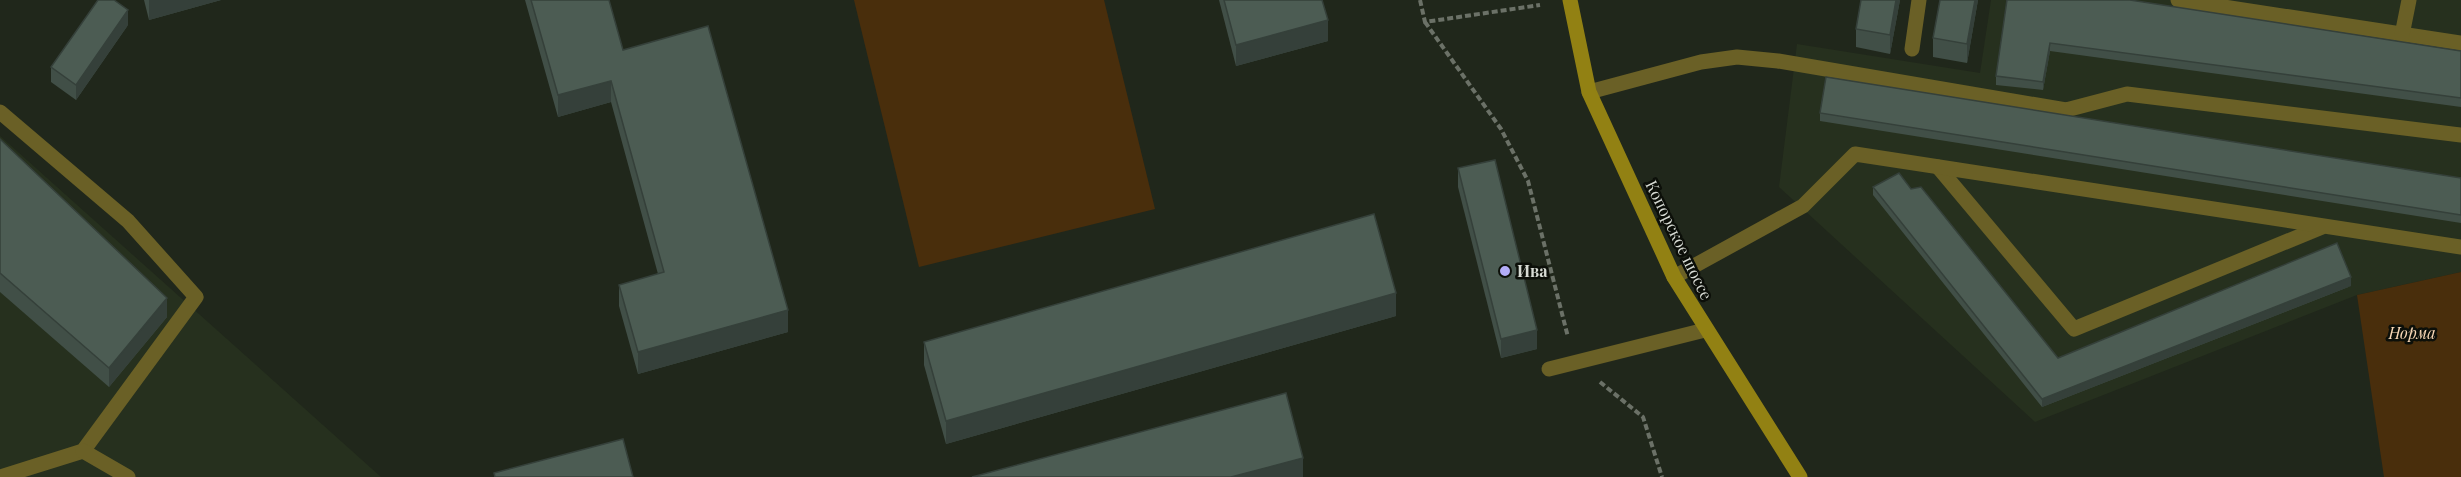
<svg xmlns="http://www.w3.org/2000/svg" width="2461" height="477" font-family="'Playfair Display',serif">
	<rect width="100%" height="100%" fill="#20271b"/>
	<g fill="#26301e">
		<polygon points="1991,0 2461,0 2461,272 2357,295 2035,422 1779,187 1797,44 1980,73"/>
		<polygon points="0,136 381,477 0,477"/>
	</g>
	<g fill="#492e0c">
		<polygon points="854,0 1104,0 1155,209 919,267"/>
		<polygon points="2461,272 2461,477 2384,477 2357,295"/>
	</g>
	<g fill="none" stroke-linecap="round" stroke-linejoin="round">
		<g stroke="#6b7167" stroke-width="4" stroke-dasharray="6 3" stroke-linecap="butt">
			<polyline points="1420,0 1425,22 1540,5"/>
			<polyline points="1425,22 1501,129 1528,181 1568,337"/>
			<polyline points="1600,382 1643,417 1662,477"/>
		</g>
		<g stroke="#6a6026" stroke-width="15">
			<polyline points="2178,0 2461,43"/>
			<polyline points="2402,35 2409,0"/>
			<polyline points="1912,49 1919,0"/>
			<polyline points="1589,92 1701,62 1737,57 1778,61 2066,110 2127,94 2461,135"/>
			<polyline points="0,112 128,221 196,297 83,451 0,477"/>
			<polyline points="1938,167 2074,329 2322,227"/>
			<polyline points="1674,277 1803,206 1855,154 2461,247"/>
			<polyline points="1549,369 1705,330"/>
			<polyline points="83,451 128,477"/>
		</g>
		<polyline stroke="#928113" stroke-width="15" points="1570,0 1589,92 1674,277 1800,477"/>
	</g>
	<g fill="#414f47">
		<polygon points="144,0 221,0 149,20"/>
		<polygon points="525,0 609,0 623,50 788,332 638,374 619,306 619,285 658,274 611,102 558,117"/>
		<polygon points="1219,0 1322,0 1328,41 1236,66"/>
		<polygon points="1900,0 1890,54 1856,47 1856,29"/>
		<polygon points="1940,0 1978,0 1967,63 1933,57 1933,38"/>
		<polygon points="2007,0 2461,51 2461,107 2050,51 2043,90 1996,85 1996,76"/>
		<polygon points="128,25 76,100 51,82 51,67"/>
		<polygon points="1820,113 2461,178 2461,223 1820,121"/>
		<polygon points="0,139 167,317 109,387 0,292"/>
		<polygon points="1458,168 1537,349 1501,358 1458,187"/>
		<polygon points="1873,187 1911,189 2058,358 2351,286 2042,407 1873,195"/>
		<polygon points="1396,316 946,444 924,365 924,342"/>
	</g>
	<g fill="#35403a">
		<polygon points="149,0 221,0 149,20"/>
		<polygon points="1896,0 1900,0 1890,54 1890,35"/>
		<polygon points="1975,0 1978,0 1967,63 1967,44"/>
		<polygon points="128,10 128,25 76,100 76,85"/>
		<polygon points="1328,20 1328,41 1236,66 1236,45"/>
		<polygon points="2050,43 2050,51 2043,90 2043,82"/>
		<polygon points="611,81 611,102 558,117 558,95"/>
		<polygon points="2351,277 2351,286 2042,407 2042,399"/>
		<polygon points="1396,293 1396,316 946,444 946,421"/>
		<polygon points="167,298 167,317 109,387 109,368"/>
		<polygon points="788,310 788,332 638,374 638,352"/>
		<polygon points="1537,330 1537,349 1501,358 1501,339"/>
		<polygon points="1303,458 1303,477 1231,477"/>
	</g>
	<g fill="#4c5c53" stroke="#35403a" stroke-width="1.5">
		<polygon points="98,0 114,0 128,10 76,85 51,67"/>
		<polygon points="531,0 609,0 623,50 708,26 788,310 638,352 619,285 664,272 611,81 558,95"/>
		<polygon points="1224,0 1322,0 1328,20 1236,45"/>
		<polygon points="1861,0 1896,0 1890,35 1856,29"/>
		<polygon points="1940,0 1975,0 1967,44 1933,38"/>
		<polygon points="2007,0 2130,0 2461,51 2461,98 2050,43 2043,82 1996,76"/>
		<polygon points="1826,77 2461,178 2461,215 1820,113"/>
		<polygon points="0,139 167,298 109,368 0,273"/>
		<polygon points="1495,160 1537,330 1501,339 1458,168"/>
		<polygon points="1899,173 1911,189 1921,187 2058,358 2337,243 2351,277 2042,399 1873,187"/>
		<polygon points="1374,214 1396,293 946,421 924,342"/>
		<polygon points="1286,393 1303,458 1231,477 972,477"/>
		<polygon points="623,439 633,477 495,477 494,473"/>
	</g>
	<circle fill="#b3adf9" stroke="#0c0f09" stroke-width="2" cx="1505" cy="271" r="6"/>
	<g text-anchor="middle" stroke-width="5" stroke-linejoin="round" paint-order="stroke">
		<g font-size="16" fill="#d7dbd4" stroke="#0c0f09">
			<text transform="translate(1679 240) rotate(64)" y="6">Копорское шоссе</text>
		</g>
		<g font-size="16" font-weight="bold" fill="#d7dbd4" stroke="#0c0f09" text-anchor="start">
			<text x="1517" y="277">Ива</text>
		</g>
		<g font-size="16" font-style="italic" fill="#f9d8b6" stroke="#0c0f09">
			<text x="2412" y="339">Норма</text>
		</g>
	</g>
</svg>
